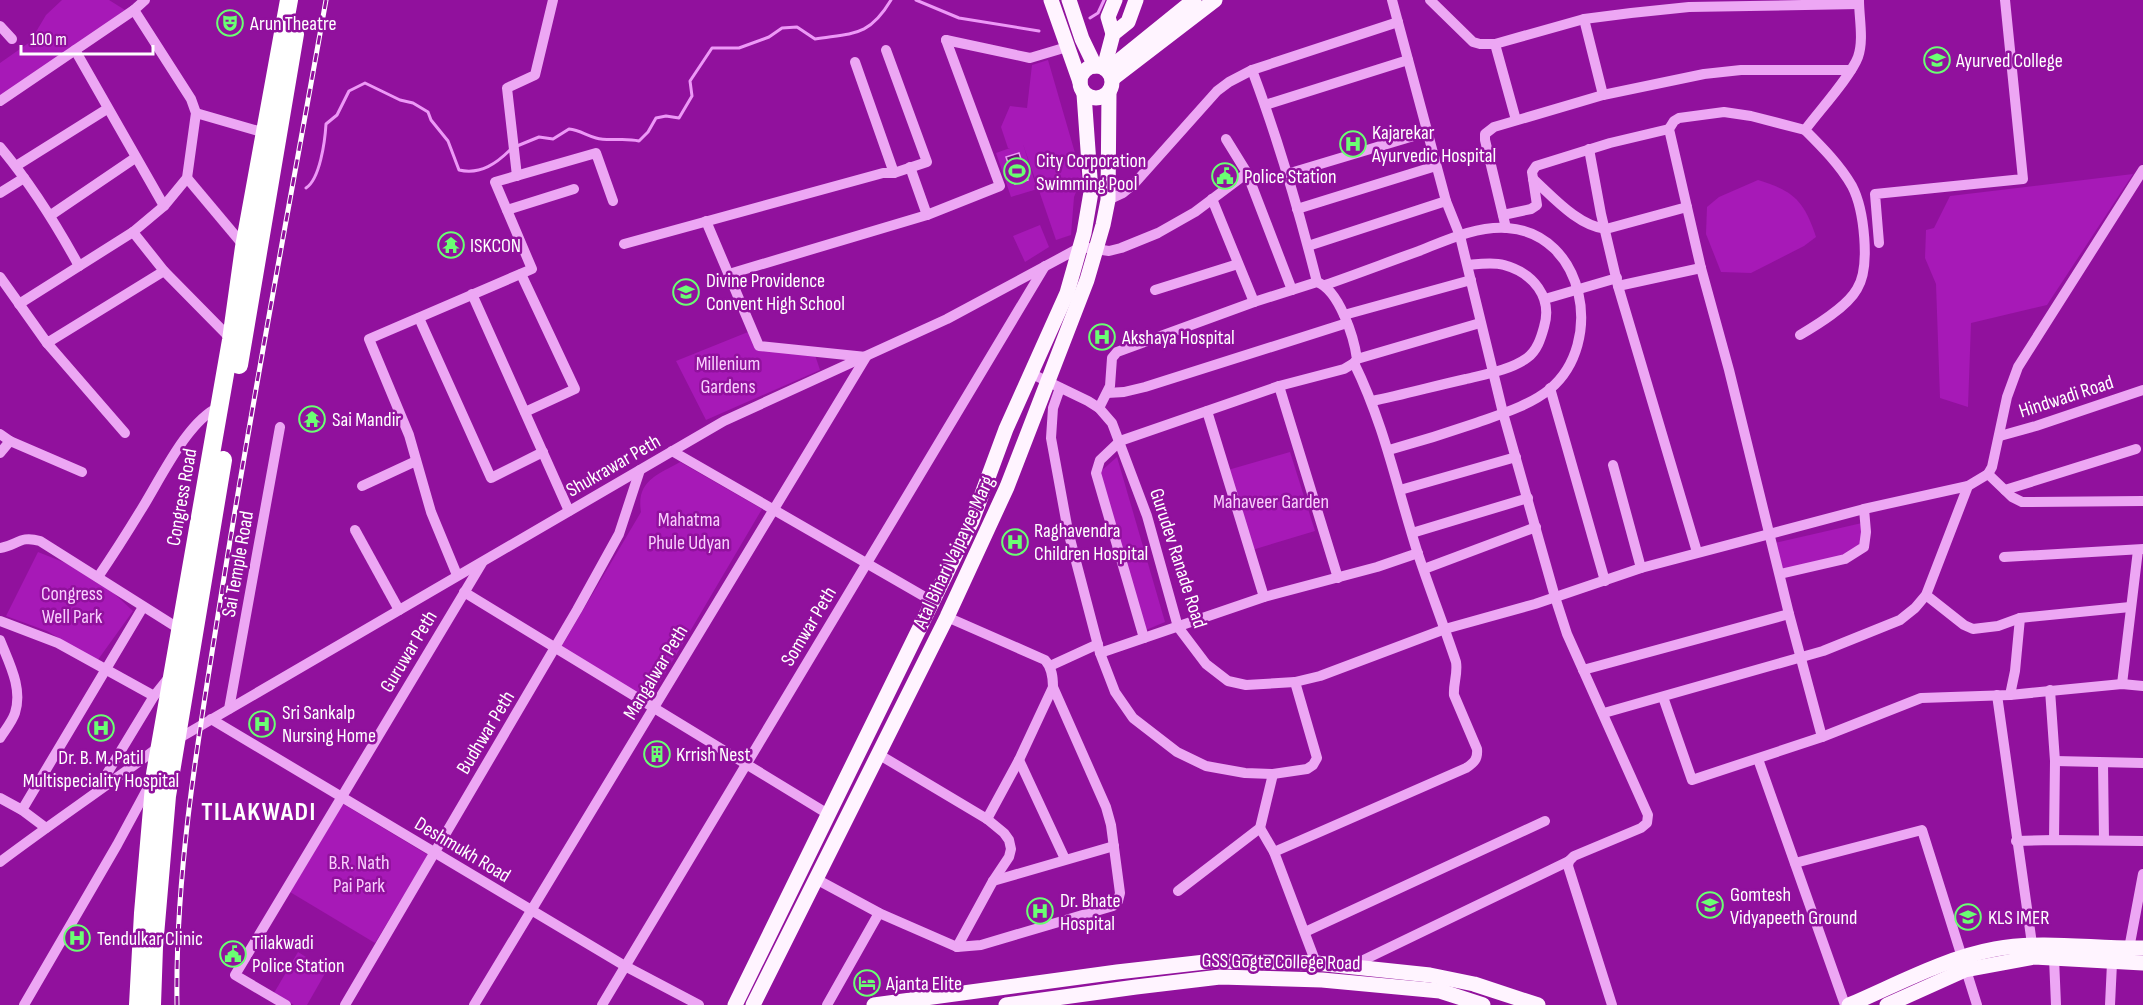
<svg xmlns="http://www.w3.org/2000/svg" width="2143" height="1005" font-family="'Sofia Sans Condensed',sans-serif">
	<rect width="100%" height="100%" fill="#91119d"/>
	<g fill="#a719b7">
		<polygon points="62,0 109,0 125,10 0,96 0,63 30,42 46,15"/>
		<polygon points="1048,60 1082,177 1074,197 1071,235 1056,240 1023,144 1037,189 1034,190 1011,197 996,153 1010,148 1008,148 1001,127 1010,106 1027,108 1032,65"/>
		<polygon points="2133,174 2047,305 1971,323 1968,407 1940,398 1936,284 1925,258 1926,230 1934,228 1950,196"/>
		<path d="M1758 180C1794 191 1804 201 1816 237L1804 246 1751 273 1721 272 1706 234 1707 207 1719 197Z"/>
		<polygon points="1040,225 1049,247 1025,262 1013,236"/>
		<polygon points="748,332 756,349 815,355 820,370 706,420 676,361"/>
		<polygon points="1290,452 1315,531 1252,550 1228,470"/>
		<polygon points="1117,457 1165,622 1141,632 1100,472"/>
		<path d="M680 462 762 509 649 701 560 649 641 512C636 481 657 475 680 462Z"/>
		<polygon points="1862,523 1861,545 1844,557 1782,570 1775,543"/>
		<polygon points="38,552 93,574 133,611 97,661 47,631 6,616"/>
		<polygon points="343,804 428,855 375,943 290,892"/>
		<polygon points="298,952 327,970 307,1005 294,1005 274,993"/>
	</g>
	<polygon fill="#700b79" stroke="#ed99f7" stroke-width="1.5" points="1019,153 1028,180 1015,184 1006,157"/>
	<g fill="none" stroke-linecap="round" stroke-linejoin="round">
		<g stroke="#ed99f7" stroke-width="3">
			<polyline points="916,0 959,18 1039,31"/>
			<polyline points="1090,18 1098,13 1104,0"/>
			<path d="M517 146 539 137 553 139 569 129C579 130 586 135 596 138 610 142 623 137 639 141L648 132 656 118 666 116 679 118 692 96 690 81 712 48H739L769 37 782 28 797 27 815 39C853 33 869 37 891 0"/>
			<path d="M306 188C320 179 325 141 326 124L337 115 349 91 365 83 400 100 413 103 428 112 431 120 448 141 459 170C481 175 497 163 511 149"/>
		</g>
		<g stroke="#eda7f4" stroke-width="10">
			<polyline points="1392,0 1446,201 1460,236 1503,413 1555,597 1567,634 1648,815 1647,823 1641,828 1574,856 1569,861 1568,866 1612,1005"/>
			<polyline points="1430,0 1473,42 1480,44 1495,44 1584,19 1631,13 1689,7 1859,4"/>
			<polyline points="1584,19 1603,95"/>
			<polyline points="0,26 12,39"/>
			<polyline points="946,40 1030,58 1067,47"/>
			<polyline points="1495,44 1516,120"/>
			<polyline points="75,50 164,206"/>
			<polyline points="855,62 894,173"/>
			<path d="M1252 70C1278 139 1299 211 1317 282"/>
			<polyline points="0,101 134,10"/>
			<polyline points="1265,105 1408,60"/>
			<polyline points="196,113 265,133"/>
			<polyline points="1805,130 1751,116 1724,112 1679,118 1674,121 1669,129 1701,268 1729,370 1789,614 1822,737"/>
			<polyline points="1226,139 1247,173 1292,290"/>
			<path d="M0 147C31 184 56 224 79 266"/>
			<polyline points="1589,149 1601,214 1618,286 1697,552"/>
			<polyline points="16,166 107,109"/>
			<polyline points="910,167 927,215"/>
			<polyline points="1287,174 1427,132"/>
			<polyline points="517,176 507,88 535,75 553,0"/>
			<polyline points="187,178 244,246"/>
			<path d="M1533 179C1553 197 1578 226 1606 229L1687 207"/>
			<polyline points="0,193 24,178"/>
			<polyline points="1212,199 1254,302"/>
			<polyline points="1108,200 1123,193 1134,184 1217,91 1229,82 1252,70 1398,22"/>
			<polyline points="1297,209 1436,166"/>
			<polyline points="507,210 574,189"/>
			<polyline points="51,215 135,158"/>
			<polyline points="1503,215 1531,209 1537,205 1532,172 1536,166 1610,143 1669,129"/>
			<polyline points="1506,228 1485,140 1485,134 1494,127 1603,95 1704,74 1741,70 1851,70"/>
			<polyline points="133,232 164,271 232,340"/>
			<polyline points="1879,243 1875,194 2023,179 2005,0"/>
			<polyline points="624,244 883,173 894,173 927,162 886,50"/>
			<polyline points="1308,246 1446,201"/>
			<polyline points="521,274 575,389 525,412"/>
			<polyline points="729,274 927,215 1000,186 946,40"/>
			<polyline points="0,277 47,343 164,271"/>
			<path d="M1325 285C1357 274 1388 262 1419 251 1447 240 1476 226 1507 228 1585 233 1605 343 1550 389 1529 406 1501 414 1476 423 1447 433 1418 442 1389 450"/>
			<polyline points="1618,286 1701,268"/>
			<polyline points="1155,290 1238,264"/>
			<polyline points="472,294 569,511"/>
			<polyline points="1545,299 1617,278"/>
			<polyline points="19,304 133,232 164,206 187,178 196,113 191,99 134,10 145,0"/>
			<polyline points="1344,315 1471,280"/>
			<polyline points="419,318 491,478 543,452"/>
			<path d="M1800 335C1817 325 1847 307 1857 289 1871 267 1864 209 1852 186 1840 165 1822 147 1805 130 1819 111 1851 76 1858 57 1864 40 1859 18 1859 0"/>
			<polyline points="47,343 125,433"/>
			<polyline points="1357,359 1480,323"/>
			<polyline points="1030,373 1088,401 1099,408 1112,423 1147,516 1178,627 1206,664 1228,681 1246,685 1295,682 1320,676 1445,629 1535,604 1641,568 1864,509 1968,486 1988,474 1992,467 2007,397 2018,367 2143,170"/>
			<polyline points="1279,386 1338,578"/>
			<polyline points="1060,388 1053,408 1051,438 1068,531 1100,653 1115,692 1133,718 1177,752 1206,766 1245,773 1273,774 1307,769 1313,765 1317,758 1295,682"/>
			<polyline points="1550,388 1605,581"/>
			<polyline points="1107,393 1124,392 1145,387 1347,323"/>
			<path d="M1372 401C1403 395 1434 386 1466 379 1486 374 1510 370 1527 358 1537 351 1541 338 1544 327 1553 297 1533 273 1504 265 1493 262 1479 264 1468 265"/>
			<path d="M1099 408 1110 386 1112 358 1117 352 1254 302 1317 282C1339 290 1354 337 1357 359L1354 363 1344 369 1279 386 1120 441 1100 460 1096 473 1144 638"/>
			<polyline points="1207,411 1264,597"/>
			<polyline points="0,434 10,441 82,472"/>
			<polyline points="2000,436 2036,426 2143,390"/>
			<polyline points="672,451 932,601"/>
			<polyline points="0,453 10,441"/>
			<polyline points="1613,465 1641,568"/>
			<polyline points="1988,474 2012,497 2022,502 2143,501"/>
			<polyline points="362,486 416,461"/>
			<polyline points="1400,490 1516,457"/>
			<polyline points="2005,490 2136,449"/>
			<polyline points="355,530 399,610"/>
			<polyline points="1412,533 1528,498"/>
			<path d="M0 548C18 545 20 535 40 541L181 630"/>
			<polyline points="2004,557 2143,549"/>
			<polyline points="1424,569 1536,527"/>
			<polyline points="1780,574 1845,559 1864,547 1866,532 1864,509"/>
			<polyline points="457,575 431,512 409,435 369,339 532,269 495,182 596,153 613,201"/>
			<path d="M98 577C113 555 127 533 141 510 160 480 187 421 219 407"/>
			<polyline points="464,592 828,814"/>
			<polyline points="1926,595 1964,625 1973,629 1998,626 2020,618 2130,607"/>
			<path d="M947 617 1045 660C1052 668 1053 677 1053 687L1019 760 987 819"/>
			<polyline points="0,621 58,643 154,696 170,676"/>
			<path d="M0 640C9 663 23 688 15 713 12 722 5 730 0 738"/>
			<polyline points="1100,653 1264,597 1377,567 1418,553"/>
			<polyline points="1050,666 1098,644"/>
			<polyline points="1583,670 1789,614"/>
			<polyline points="2122,684 2138,550"/>
			<polyline points="2050,690 2055,761 2054,840"/>
			<polyline points="1997,695 2033,951"/>
			<polyline points="2010,695 2015,671 2020,618"/>
			<polyline points="1663,697 1692,780 1822,737 1921,698 2010,695 2122,684 2143,686"/>
			<polyline points="229,709 280,427"/>
			<polyline points="1604,713 1823,651 1900,620 1915,608 1926,595 1968,486"/>
			<polyline points="211,719 625,966 699,1005"/>
			<polyline points="176,740 724,421 947,319 1081,247 1109,251 1121,248 1158,233 1195,212 1247,173"/>
			<polyline points="878,754 987,819 1004,833 1009,840 1011,849 1009,857 993,881 957,947"/>
			<polyline points="1758,759 1845,1005"/>
			<polyline points="1019,760 1065,859"/>
			<polyline points="2055,761 2143,763"/>
			<polyline points="2103,763 2104,840"/>
			<polyline points="97,790 154,696"/>
			<polyline points="0,798 22,810 46,828"/>
			<polyline points="22,810 143,607"/>
			<polyline points="1260,828 1274,852 1316,963"/>
			<polyline points="2016,841 2054,840 2143,841"/>
			<path d="M1274 852 1466 768C1474 763 1478 759 1477 749L1454 695C1453 684 1458 674 1456 662 1444 626 1430 590 1418 554 1397 489 1385 426 1354 363"/>
			<path d="M0 862C53 822 107 786 160 746"/>
			<polyline points="1795,863 1922,830 1977,1005"/>
			<polyline points="816,879 879,913 957,947 981,945 1113,906 1118,901 1120,893 1111,825 1106,807 1053,687"/>
			<polyline points="993,881 1114,846"/>
			<polyline points="1178,891 1260,828 1273,774"/>
			<polyline points="1305,932 1545,821"/>
			<polyline points="2128,954 2143,874"/>
			<polyline points="2054,958 2056,1005"/>
			<polyline points="1349,967 1569,861"/>
			<polyline points="24,1005 117,845 151,782"/>
			<polyline points="286,1005 235,975 482,563"/>
			<polyline points="345,1005 577,610 619,534 640,470"/>
			<polyline points="474,1005 866,357 759,346 706,221"/>
			<polyline points="602,1005 1045,266"/>
			<polyline points="827,1005 879,913"/>
			<polyline points="2110,1005 2112,963"/>
		</g>
		<g stroke="#fff4ff" stroke-width="15">
			<polyline points="1051,0 1080,82"/>
			<polyline points="1069,0 1082,39 1095,66"/>
			<polyline points="1113,34 1108,17 1115,0"/>
			<polyline points="1116,63 1194,0"/>
			<circle cx="1096" cy="82" r="16"/>
			<polyline points="1104,68 1113,34 1128,22 1136,0"/>
			<polyline points="1112,79 1215,0"/>
			<polyline points="735,1005 972,521 1006,429 1067,293 1084,233 1091,192 1084,94"/>
			<polyline points="753,1005 947,617 1007,487 1087,280 1103,225 1108,200 1109,92"/>
			<polyline points="874,1005 1117,972 1214,961 1316,963 1430,975 1474,984 1538,1005"/>
			<polyline points="1006,1005 1136,987 1220,977 1322,980 1440,991 1483,1005"/>
			<path d="M1849 1005C1896 985 1945 958 1995 949 2044 940 2094 949 2143 948"/>
			<polyline points="1887,1005 1965,970 2034,957 2143,963"/>
		</g>
		<g stroke="#fff" stroke-width="18">
			<polyline points="239,365 295,34"/>
			<polyline points="138,1005 143,913 155,774 231,340 244,247 289,0"/>
			<polyline points="152,1005 154,947 167,796 223,460"/>
		</g>
		<g stroke="#fff" stroke-width="5">
			<path id="rail" d="M177 1005C175 873 198 739 219 609 251 405 290 203 326 0"/>
		</g>
		<use href="#rail" stroke="#91119d" stroke-width="3" stroke-dasharray="9" stroke-linecap="butt"/>
	</g>
	<defs>
		<g id="theatre-ring" transform="scale(1.35)"><circle r="9.5" fill="#91119d" stroke="#6aff73" stroke-width="1.5"/><path d="M-5-5.5Q0-4 5-5.5V0Q5 5 0 6Q-5 5-5 0ZM-3.3-2.5H-1v1.5H-3.3ZM1-2.5H3.3v1.5H1ZM-2.8 1Q0 5.5 2.8 1Z" fill="#6aff73"/></g>
		<g id="university-ring" transform="scale(1.35)"><circle r="9.5" fill="#91119d" stroke="#6aff73" stroke-width="1.5"/><path d="M0-5L7-2L0 1L-7-2ZM-4 1L0 2.5L4 1V4Q0 6-4 4Z" fill="#6aff73"/></g>
		<g id="hospital-ring" transform="scale(1.35)"><circle r="9.5" fill="#91119d" stroke="#6aff73" stroke-width="1.5"/><path d="M-5-5h3v3.5h4V-5h3V5h-3V1.5h-4V5h-3Z" fill="#6aff73"/></g>
		<g id="stadium-ring" transform="scale(1.35)"><circle r="9.5" fill="#91119d" stroke="#6aff73" stroke-width="1.5"/><path d="M0-5a6.5 5 0 1 0 0 10a6.5 5 0 1 0 0-10ZM-3.5-1.8h7v3.6h-7Z" fill="#6aff73"/></g>
		<g id="civic-ring" transform="scale(1.35)"><circle r="9.5" fill="#91119d" stroke="#6aff73" stroke-width="1.5"/><path d="M-.6-6.5H3V-4.5H.6V-3L4-1V1h2V6H-6V1h2V-1L-.6-3ZM-1.2 2.5V6h2.4V2.5Z" fill="#6aff73"/></g>
		<g id="temple-ring" transform="scale(1.35)"><circle r="9.5" fill="#91119d" stroke="#6aff73" stroke-width="1.5"/><path d="M0-6L5-2H3V0L6.5 2.5H4V6H1.5V3h-3V6H-4V2.5H-6.5L-3 0V-2H-5Z" fill="#6aff73"/></g>
		<g id="school-ring" transform="scale(1.35)"><circle r="9.5" fill="#91119d" stroke="#6aff73" stroke-width="1.5"/><path d="M0-5L7-2L0 1L-7-2ZM-4 1L0 2.5L4 1V4Q0 6-4 4Z" fill="#6aff73"/></g>
		<g id="building-ring" transform="scale(1.35)"><circle r="9.5" fill="#91119d" stroke="#6aff73" stroke-width="1.5"/><path d="M-4-6H4V6H1V3H-1V6H-4ZM-2.5-4.3h1.7v1.8h-1.7ZM.8-4.3h1.7v1.8H.8ZM-2.5-1h1.7V.8h-1.7ZM.8-1h1.7V.8H.8Z" fill="#6aff73"/></g>
		<g id="hotel-ring" transform="scale(1.35)"><circle r="9.5" fill="#91119d" stroke="#6aff73" stroke-width="1.5"/><path d="M-6-4.5h1.5V1H6V5H4.5V3h-9V5H-6ZM-4 0a1.8 1.8 0 1 1 3.6 0ZM.5 0V-2.5h3Q6-2.5 6 0Z" fill="#6aff73"/></g>
	</defs>
	<g fill-rule="evenodd">
		<use href="#theatre-ring" x="230" y="23"/>
		<use href="#university-ring" x="1937" y="60"/>
		<use href="#hospital-ring" x="1353" y="144"/>
		<use href="#stadium-ring" x="1017" y="171"/>
		<use href="#civic-ring" x="1225" y="176"/>
		<use href="#temple-ring" x="451" y="245"/>
		<use href="#school-ring" x="686" y="292"/>
		<use href="#hospital-ring" x="1102" y="337"/>
		<use href="#temple-ring" x="312" y="419"/>
		<use href="#hospital-ring" x="1015" y="542"/>
		<use href="#hospital-ring" x="262" y="724"/>
		<use href="#hospital-ring" x="101" y="728"/>
		<use href="#building-ring" x="657" y="754"/>
		<use href="#university-ring" x="1710" y="905"/>
		<use href="#hospital-ring" x="1040" y="911"/>
		<use href="#university-ring" x="1968" y="917"/>
		<use href="#hospital-ring" x="77" y="938"/>
		<use href="#civic-ring" x="233" y="954"/>
		<use href="#hotel-ring" x="867" y="983"/>
	</g>
	<g text-anchor="middle" stroke-width="5" stroke-linejoin="round" paint-order="stroke">
		<g font-size="20" fill="#fff" stroke="#91119d" text-anchor="start">
			<text x="250" y="30">Arun Theatre</text>
			<text x="1956" y="67">Ayurved College</text>
			<text x="1372" y="139">Kajarekar<tspan x="1372" dy="23">Ayurvedic Hospital</tspan></text>
			<text x="1036" y="167">City Corporation<tspan x="1036" dy="23">Swimming Pool</tspan></text>
			<text x="1244" y="183">Police Station</text>
			<text x="470" y="252">ISKCON</text>
			<text x="706" y="287">Divine Providence<tspan x="706" dy="23">Convent High School</tspan></text>
			<text x="1122" y="344">Akshaya Hospital</text>
			<text x="332" y="426">Sai Mandir</text>
			<text x="1034" y="537">Raghavendra<tspan x="1034" dy="23">Children Hospital</tspan></text>
			<text x="282" y="719">Sri Sankalp<tspan x="282" dy="23">Nursing Home</tspan></text>
			<text x="676" y="761">Krrish Nest</text>
			<text x="101" y="764" text-anchor="middle">Dr. B. M. Patil<tspan x="101" dy="23">Multispeciality Hospital</tspan></text>
			<text x="1730" y="901">Gomtesh<tspan x="1730" dy="23">Vidyapeeth Ground</tspan></text>
			<text x="1060" y="907">Dr. Bhate<tspan x="1060" dy="23">Hospital</tspan></text>
			<text x="1988" y="924">KLS IMER</text>
			<text x="97" y="945">Tendulkar Clinic</text>
			<text x="252" y="949">Tilakwadi<tspan x="252" dy="23">Police Station</tspan></text>
			<text x="886" y="990">Ajanta Elite</text>
		</g>
		<g font-size="20" fill="#f9cffe" stroke="#91119d">
			<text x="728" y="370">Millenium<tspan x="728" dy="23">Gardens</tspan></text>
			<text x="1271" y="508">Mahaveer Garden</text>
			<text x="689" y="526">Mahatma<tspan x="689" dy="23">Phule Udyan</tspan></text>
			<text x="72" y="600">Congress<tspan x="72" dy="23">Well Park</tspan></text>
			<text x="359" y="869">B.R. Nath<tspan x="359" dy="23">Pai Park</tspan></text>
		</g>
		<g font-size="20" fill="#fff" stroke="#91119d">
			<text transform="translate(2066 396) rotate(-18)" y="7">Hindwadi Road</text>
			<text transform="translate(613 465) rotate(-30)" y="7">Shukrawar Peth</text>
			<text transform="translate(181 497) rotate(-80)" y="7">Congress Road</text>
			<text transform="translate(953 552) rotate(-65)" y="7">Atal Bihari Vajpayee Marg</text>
			<text transform="translate(1179 558) rotate(72)" y="7">Gurudev Ranade Road</text>
			<text transform="translate(237 564) rotate(-80)" y="7">Sai Temple Road</text>
			<text transform="translate(808 626) rotate(-59)" y="7">Somwar Peth</text>
			<text transform="translate(408 651) rotate(-59)" y="7">Guruwar Peth</text>
			<text transform="translate(655 672) rotate(-59)" y="7">Mangalwar Peth</text>
			<text transform="translate(485 732) rotate(-59)" y="7">Budhwar Peth</text>
			<text transform="translate(463 849) rotate(31)" y="7">Deshmukh Road</text>
			<text transform="translate(1281 961) rotate(1)" y="7">GSS Gogte College Road</text>
		</g>
		<g font-size="26" font-weight="bold" letter-spacing="1.5" fill="#fff" stroke="#91119d">
			<text x="259" y="820">TILAKWADI</text>
		</g>
	</g>
	<path d="M21 45v9h132v-9" fill="none" stroke="#ffffff" stroke-width="3"/>
	<text x="30" y="45" font-size="18" fill="#ffffff" stroke="#91119d" stroke-width="4.5" paint-order="stroke">100 m</text>
</svg>
